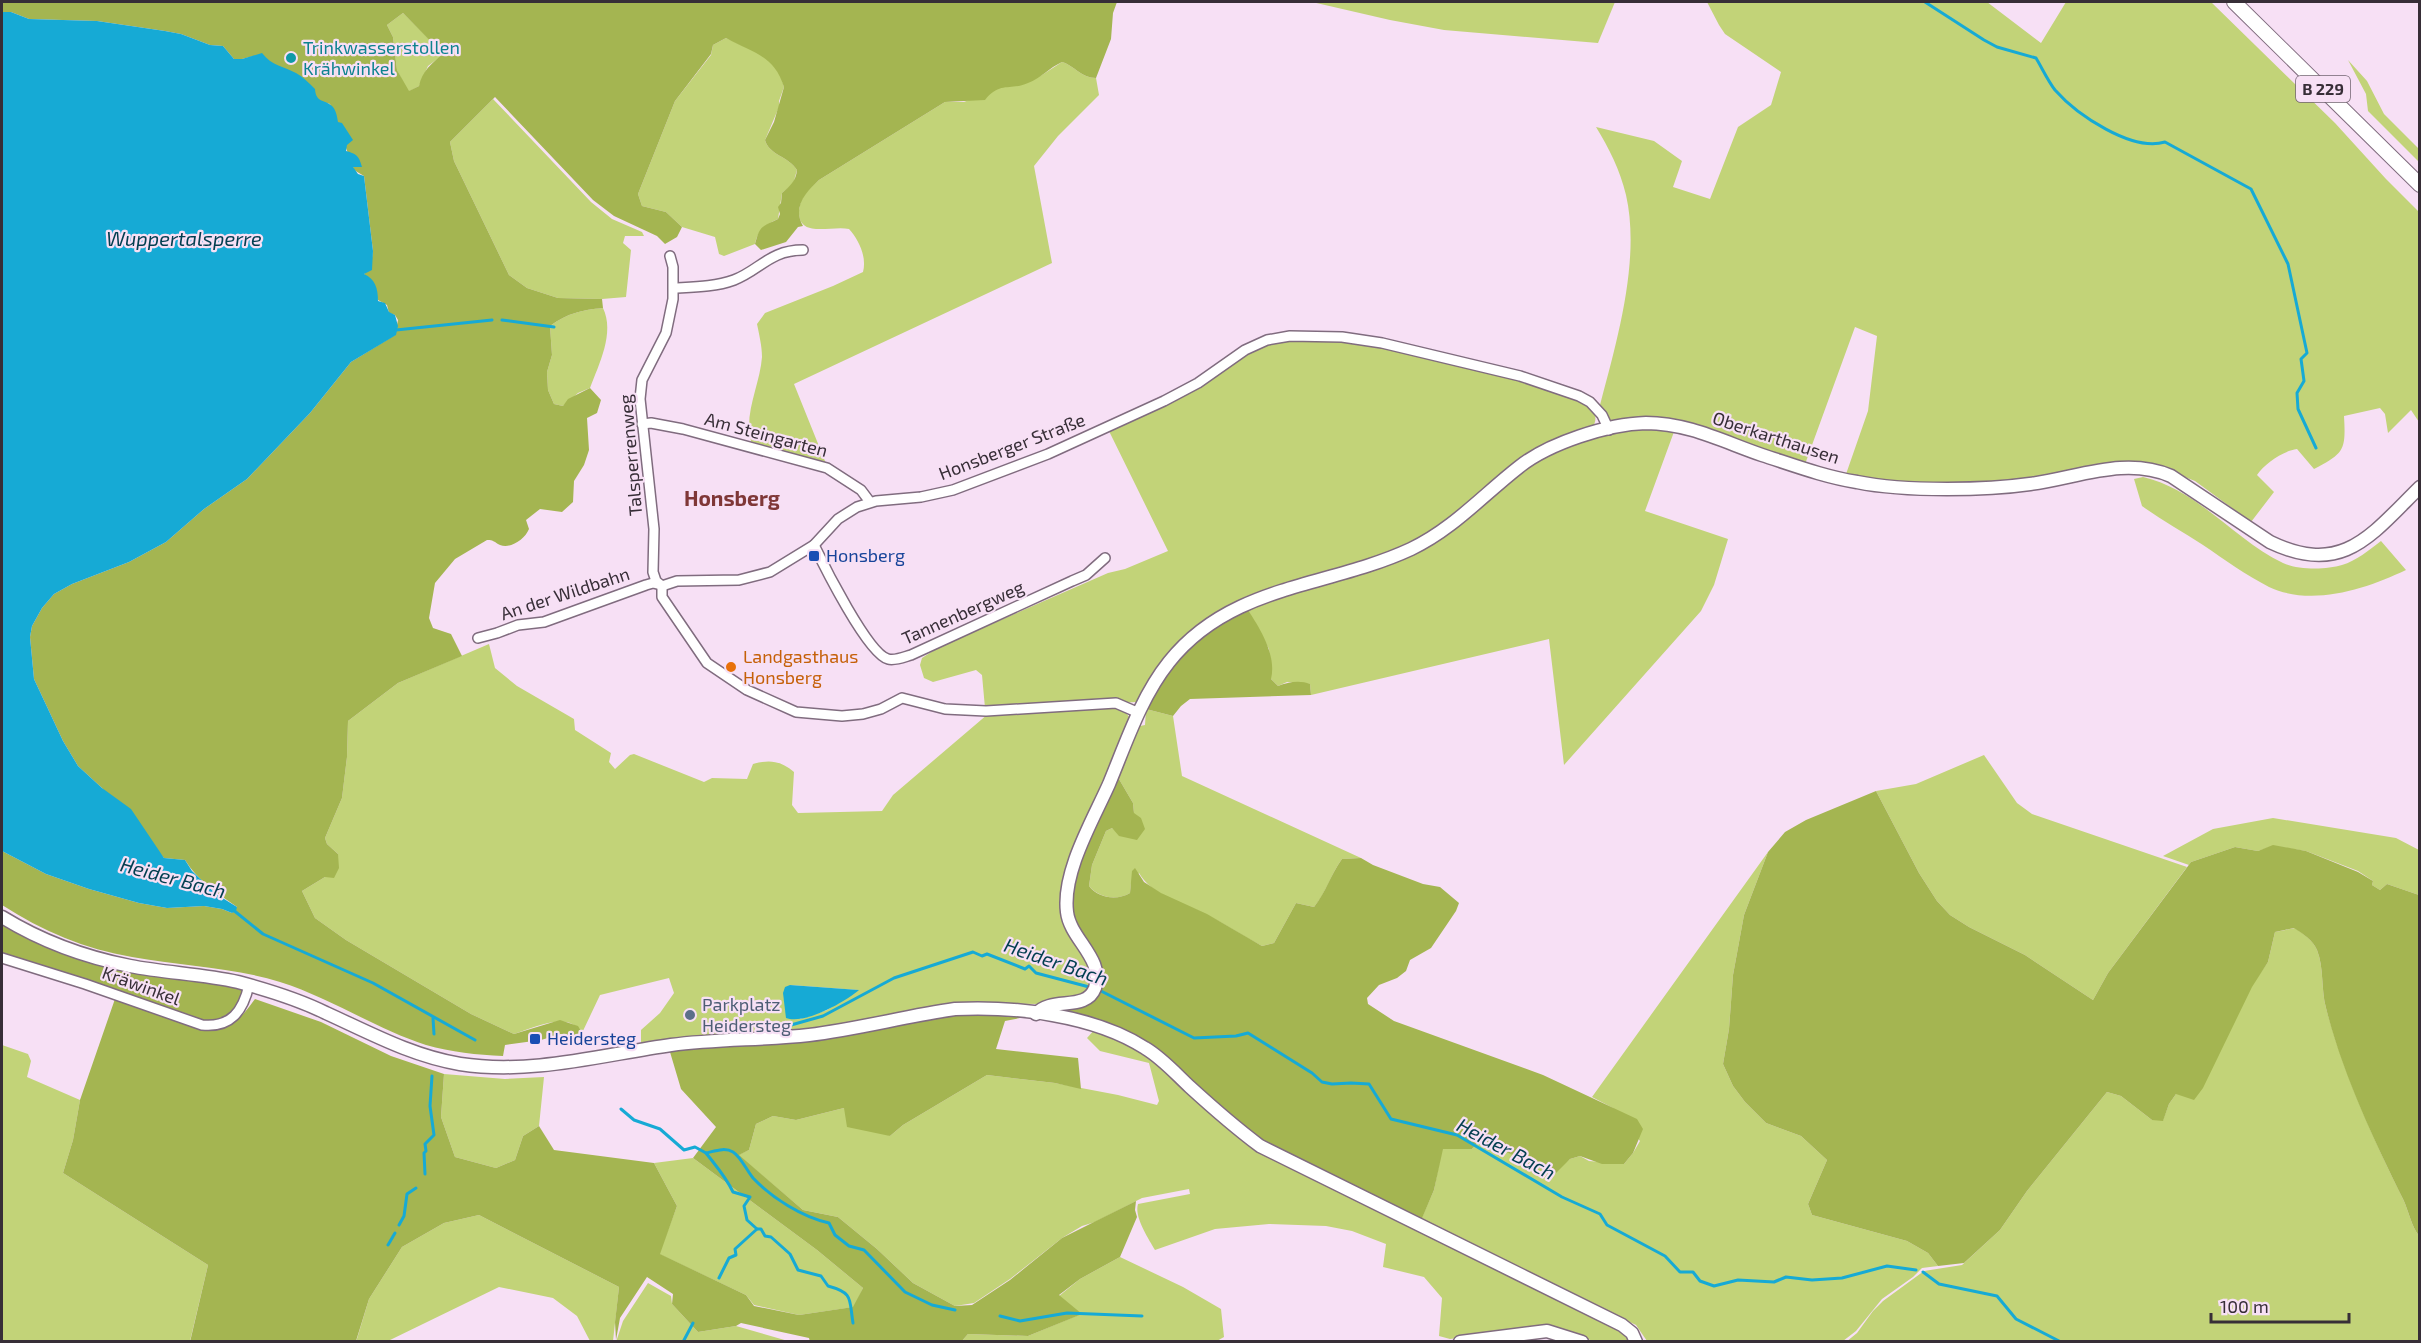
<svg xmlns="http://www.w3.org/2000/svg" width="2421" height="1343" font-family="'Exo 2',sans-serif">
	<rect width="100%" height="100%" fill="#f7e0f5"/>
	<g fill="#c2d378" fill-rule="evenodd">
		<polygon points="1312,2 1615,2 1598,43 1444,30 1390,20"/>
		<path d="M1707 2H1987L2041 43 2066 2H2211L2335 123 2386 179 2419 212V422L2411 410 2388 433 2385 414 2380 408 2344 416C2346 451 2344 453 2314 469L2297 449C2283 451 2265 463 2257 475L2274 492 2251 522 2195 481 2172 472 2073 475 1934 487 1845 477 1868 411 1877 336 1855 327 1804 467 1684 429 1609 428 1599 409C1616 344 1641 261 1626 195 1620 170 1609 148 1596 127L1654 141 1682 161 1673 187 1710 199 1738 127 1771 105 1781 72 1725 34 1719 25Z"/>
		<polygon points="403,13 444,54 428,66 419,86 408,92 397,70 393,37 387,25"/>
		<path d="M726 38 763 55 773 64 781 76 784 87 779 101V107L765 140C769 155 788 156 797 170L793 184 782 193 778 219C765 225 758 230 755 244L724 256 719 254 715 237 682 227 666 212 642 206 638 194 675 101 711 55 713 45Z"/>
		<polygon points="2348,60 2367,81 2384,114 2419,149 2419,162 2368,111 2366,94"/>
		<path d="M1062 62C1075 66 1081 78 1096 78L1099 95 1058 136 1034 166 1052 263 794 384 827 466 753 447C741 418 760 386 762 357 762 346 759 334 757 324L765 313 833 286 863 272C867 257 859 240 849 229 832 225 798 239 799 211 800 196 809 189 819 180L945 102H964L1003 86H1015L1042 75Z"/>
		<polygon points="493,99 591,202 612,219 642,232 644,236 625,236 623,243 631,250 626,297 602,299 558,298 527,288 509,275 454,161 450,142"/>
		<path d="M603 308C615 333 599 364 590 388L578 393 563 406 554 404 548 390 547 372 552 355 550 326C568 313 582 310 603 308Z"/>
		<path d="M1290 338C1350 338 1403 350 1461 364 1504 375 1548 385 1587 405 1596 413 1598 418 1592 429L1548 449 1414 546 1239 605 1138 702 985 708 982 675 976 670 933 682 924 678 920 665 922 658 939 647 1108 573 1125 569 1168 551 1108 429 1248 351 1267 343Z"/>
		<polygon points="1623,428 1675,429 1645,511 1728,539 1714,585 1701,611 1564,765 1549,639 1311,695 1310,684 1287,682 1278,686 1271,679 1269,649 1246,607 1445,531 1527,469 1550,454"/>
		<path d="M2143 477C2199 490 2233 539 2283 563 2298 570 2326 570 2342 565 2356 561 2369 550 2381 541L2406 570C2366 589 2312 607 2269 587 2246 575 2225 560 2203 545 2183 532 2161 520 2142 506L2134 479Z"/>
		<path d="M489 644 495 668 517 686 574 719 575 730 611 753 609 762 615 769 630 755 634 754 704 782 712 778 747 779 753 764C770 759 781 761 794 772L792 805 798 813 882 811 893 795 988 714 1095 705 1123 708 1129 717 1131 727 1078 849 1094 972 1087 994 1040 1004 974 1003 852 1022 800 1033 779 1031 720 1034 641 1044V1030L660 1013 674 993 669 978 600 995 582 1033C567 1010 535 1028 514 1034L471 1014 346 940 315 918 302 891 325 877 338 854 327 844 325 838 342 798 347 757 348 721 398 683ZM790 985 858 990 827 1010 800 1019Z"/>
		<path d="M1146 709 1173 716 1182 776 1361 858 1342 859C1331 874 1326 893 1314 907L1296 903 1274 943 1262 946C1243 936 1225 924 1205 914 1183 902 1152 896 1139 873L1131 883 1130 893C1117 901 1099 898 1089 886L1092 865 1106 831 1112 828 1117 832 1134 813 1133 803 1116 774 1140 726 1145 725Z"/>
		<polygon points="1984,755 2017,803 2032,814 2187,867 2108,973 2093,1000 2025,955 1969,927 1950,915 1937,901 1919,873 1876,791 1916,784"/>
		<polygon points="2273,818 2396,838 2419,850 2419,895 2387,884 2380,890 2372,885 2373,881 2358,871 2306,851 2273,846 2258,851 2235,847 2191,862 2189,865 2163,856 2213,829"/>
		<polygon points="1768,852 1744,915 1733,975 1729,1029 1723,1064 1733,1086 1745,1102 1766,1123 1801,1136 1827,1160 1808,1204 1812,1215 1907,1241 1928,1253 1938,1266 1922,1268 1913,1277 1882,1299 1856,1331 1843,1341 1647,1341 1636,1325 1420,1222 1434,1190 1442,1149 1472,1149 1480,1138 1543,1170 1560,1167 1570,1159 1580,1156 1589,1161 1624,1164 1633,1153 1640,1141 1613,1108 1592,1097"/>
		<path d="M2295 928C2303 934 2313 940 2317 950 2324 967 2321 990 2326 1008 2344 1075 2373 1138 2403 1199 2409 1212 2411 1225 2419 1236V1341L1846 1342 1857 1333 1873 1311 1883 1301 1924 1271 1962 1265 2000 1230 2027 1191 2107 1092 2121 1096 2152 1120H2163L2169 1104 2268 962 2275 932Z"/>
		<path d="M1096 1028 1128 1039 1214 1109 1620 1329 1626 1334 1629 1342 1593 1341 1569 1332 1479 1335 1450 1339 1439 1336 1442 1298 1424 1277 1383 1267 1386 1244 1352 1231 1326 1226 1269 1224 1215 1229 1155 1250C1148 1238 1134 1217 1138 1204L1190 1194 1189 1189 1142 1198 1095 1222 1082 1226 1062 1238 1010 1279 974 1303 955 1306 913 1283 877 1249 838 1217 803 1210 738 1155 749 1150 756 1124 773 1116 796 1120 844 1108 890 1136 903 1125 987 1075 1055 1083 1118 1095 1157 1105 1159 1101 1149 1063 1100 1051 1087 1038Z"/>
		<polygon points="2,1045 28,1054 31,1061 27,1077 80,1100 73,1140 63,1173 208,1265 190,1341 2,1341"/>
		<polygon points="444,1074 505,1079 544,1077 539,1126 523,1136 515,1160 496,1168 455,1157 441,1117"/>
		<polygon points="693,1158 817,1250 863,1288 854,1307 799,1315 754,1305 746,1295 659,1254 677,1206 654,1163"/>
		<polygon points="479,1215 619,1287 613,1341 590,1341 577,1316 553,1298 499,1287 388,1341 356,1342 369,1299 402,1247 444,1223"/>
		<polygon points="1120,1257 1183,1287 1221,1309 1224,1337 1215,1342 961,1342 968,1334 1028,1336 1081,1314 1059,1296 1080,1279"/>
		<polygon points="648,1283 671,1296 672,1304 698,1332 736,1326 788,1341 616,1342 623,1321"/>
	</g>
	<g fill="#a4b551" fill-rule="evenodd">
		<path d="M2 2H1117L1113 13 1111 39 1096 78C1081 78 1075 66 1062 62 1049 68 1041 78 1028 83 1010 91 1000 81 985 100L945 102 819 180C806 192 792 207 803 226L798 227 786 242 761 250 755 244C760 226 761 227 778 219L780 214 778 207 781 203 782 193C790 186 796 181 797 170 788 156 769 155 765 140L774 122 784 87C774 55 753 53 726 38L713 45 711 54 675 101 638 194 642 206 666 212 682 227 677 237 665 244 657 236 614 216 593 200 495 97 450 142 454 161 509 275 527 288 558 298 602 299 603 308C582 310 568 313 550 326L552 355 547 372 548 390 554 404 563 406 568 399 590 388 601 400 597 413 587 418 589 450 584 465 574 481 573 502 562 512 540 509 526 520 529 529C525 539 511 549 500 545 494 542 494 540 487 540L455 559 435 583 429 618 433 628 451 634 462 656 398 683 348 721 347 757 342 798 325 838 327 844 338 854 339 868 334 878 325 877 302 891 315 918 346 940 471 1014 514 1034 560 1020 578 1026 582 1033 578 1040 561 1034 541 1040 505 1045 503 1056C477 1055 451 1052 426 1045 376 1029 331 998 280 982 232 967 181 966 132 957 85 949 42 931 2 905V851L46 874 89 889 139 903 167 908 204 906 222 909 232 913 237 907C217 893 198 881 185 860L164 858 102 788 78 766 63 741 34 679 30 637 32 626 42 608 54 594 72 584 129 562 166 542 204 509 247 479 310 413 351 362 395 335 398 320 395 315 389 313 387 305 378 300 364 274 371 265 373 251 364 176 354 170 330 104 320 101 281 68 269 62 262 54 242 59H234L223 46 210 45 181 34 165 31 97 21 29 19 11 12H2ZM403 13 443 54C432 63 422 71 419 86L409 91 397 70 393 37 387 25Z"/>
		<path d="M1246 607C1259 627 1277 654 1271 679L1278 686C1288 682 1300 680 1310 684L1311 695 1190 699 1181 706 1173 716 1146 709 1166 672 1189 644Z"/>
		<path d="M1116 774 1133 803 1134 813 1141 818 1145 829 1137 840 1119 836 1112 828 1106 831 1092 865 1089 886C1098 898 1117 901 1130 893L1132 871 1135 868 1144 882 1161 893 1207 914 1262 946 1274 943 1296 903 1314 907C1326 892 1331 874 1342 859L1361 858 1373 865 1423 884 1440 887 1459 903 1456 911 1431 948 1410 960 1406 971 1397 978 1379 985 1367 998 1368 1004 1394 1021 1543 1075 1637 1119 1643 1129 1633 1153 1624 1164H1602L1580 1156 1570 1159 1554 1175 1480 1139 1472 1149H1443L1434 1190 1420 1223 1260 1146 1153 1054 1041 1008 1076 1002 1096 982 1070 925V883Z"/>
		<path d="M1876 791 1919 873 1937 901 1950 915 1969 927 2025 955 2093 1000 2108 973 2191 862 2235 847 2258 851 2273 845 2306 851 2358 872 2373 881 2372 885 2380 890 2387 884 2419 895V1236C2411 1225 2409 1212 2403 1199 2373 1138 2343 1075 2326 1008 2321 990 2324 967 2317 950 2313 940 2303 934 2294 928L2275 932 2268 962 2252 987 2203 1088 2194 1100 2176 1094 2169 1104 2163 1121 2152 1120 2121 1096 2107 1092 2027 1191 2000 1230 1964 1263 1938 1266 1928 1253 1907 1241 1812 1215 1808 1204 1827 1160 1801 1136 1766 1123 1745 1102 1733 1086 1723 1064 1729 1029 1733 975 1744 915 1768 852 1785 832 1806 820Z"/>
		<polygon points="2,917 58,946 249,985 243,1008 212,1025 2,958"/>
		<path d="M116 996C150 1009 196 1034 232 1022 242 1018 249 1007 255 999L321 1022 391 1056 444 1074 441 1117 455 1157 496 1168 515 1160 523 1136 539 1126 554 1150 654 1163 677 1206 660 1254 746 1295 754 1306 799 1315 853 1307 863 1288 817 1250 693 1158 716 1127 681 1089 670 1052 935 1016 975 1013 1030 1016 1005 1021 996 1049 1078 1058 1081 1089 1055 1083 987 1075 903 1125 890 1136 847 1127 844 1108 796 1120 773 1116 756 1124 749 1150 739 1155 803 1210 838 1217 877 1249 913 1283 955 1306 972 1305 1010 1280 1062 1238 1136 1201 1135 1210 1137 1217 1120 1257 1080 1279 1059 1295 1082 1314 1028 1336 968 1334 961 1342H810L809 1338 741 1323 736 1326 698 1332 672 1304 673 1294 647 1277 620 1318 616 1340 615 1322 619 1287 479 1215 444 1223 402 1247 369 1299 356 1341 190 1342 208 1265 63 1173 73 1140 80 1100Z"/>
	</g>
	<g fill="#16aad5">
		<path d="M2 12H11L29 19 97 21 165 31 181 34 210 45 223 46 234 59H242L262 53C272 66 283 66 296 73 303 77 309 83 315 89 316 103 324 99 332 106 336 110 337 116 338 122L342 123 353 140 347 145 346 151C357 154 359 156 362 167H353L358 174 364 176 373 251 372 270 364 274C375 279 378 288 378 301L385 303 389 312 395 315 398 326 396 335 351 362 310 413 247 479 204 509 166 542 129 562 72 584 54 594 42 608 32 626 30 637 34 679 63 741 78 766 102 788 131 809 164 858 185 860 192 871 216 894 237 907 236 911 232 913 222 909 204 906 167 908 139 903 89 889 46 874 2 851Z"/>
		<path d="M790 985 859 990C845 1002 804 1025 786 1018L783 993 785 987Z"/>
	</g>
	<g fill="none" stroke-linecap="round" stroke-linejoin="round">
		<g stroke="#16aad5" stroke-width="3">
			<path d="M1925 2 1984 40 1997 47 2036 58C2042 68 2048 81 2055 90 2077 115 2132 152 2165 142L2251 189 2288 264 2307 353 2301 359 2304 381 2297 393 2298 409 2316 448"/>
			<polyline points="502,320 554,327"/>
			<polyline points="396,330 492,320"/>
			<polyline points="232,909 263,934 373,983 475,1040"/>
			<polyline points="1099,990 1194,1038 1236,1036 1248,1033 1312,1073 1322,1082 1332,1084 1351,1083 1369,1084 1391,1119 1457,1135 1562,1197 1600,1214 1607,1225 1665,1256 1680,1272 1693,1272 1700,1281 1714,1286 1738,1280 1774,1282 1786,1277 1812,1280 1842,1278 1887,1266 1916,1270"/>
			<polyline points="433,1018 434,1034"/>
			<polyline points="791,1025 823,1016 894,978 973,952 982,956 987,954 1025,969 1029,966 1036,973 1093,988"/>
			<path d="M621 1109 634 1120 660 1129 684 1150 695 1147 706 1153C715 1151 725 1147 733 1152 741 1157 747 1171 753 1178 772 1198 802 1217 829 1223L835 1235 849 1246 864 1250 905 1292 932 1305 955 1310"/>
			<path d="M706 1153C716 1166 726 1177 733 1192L750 1197 744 1206 747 1220 757 1229 735 1249 736 1255 729 1258 719 1278"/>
			<polyline points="425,1174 424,1153 426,1151 425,1144 434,1135 430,1106 432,1076"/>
			<polyline points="399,1225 404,1216 407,1194 416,1188"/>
			<path d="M757 1229H761L765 1236 771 1237 790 1254 798 1270 821 1276 828 1286C854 1293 849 1299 853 1323"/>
			<polyline points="388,1245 395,1233"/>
			<polyline points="1923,1272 1939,1284 1997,1296 2016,1319 2061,1342"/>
			<polyline points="1000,1316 1020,1321 1067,1313 1142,1316"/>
			<polyline points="683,1342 693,1323"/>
		</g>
		<g stroke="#806c7f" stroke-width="12">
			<g id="minor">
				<path d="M674 288C694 287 715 287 734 280 760 270 770 250 803 250"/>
				<polyline points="642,424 651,423 683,429 827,468 861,490 870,502"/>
				<path d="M814 545C824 566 868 654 888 659 895 661 904 657 911 655L1072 581 1086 575 1105 558"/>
				<polyline points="662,586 677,581 739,580 770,572 814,545 838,519 857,507 876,501 921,497 953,490 1048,454 1164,401 1198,383 1245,350 1267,340 1290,336 1342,337 1382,343 1520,376 1579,396 1590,402 1602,415 1609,430"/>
				<polyline points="662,586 662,597 707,663 747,690 796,712 842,716 863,714 881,709 902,698 945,709 986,711 1116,703 1139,713"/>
				<polyline points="662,586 656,581 653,572 654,529 640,399 642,380 666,333 673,299 673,267 670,256"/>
				<polyline points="478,638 497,633 518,625 544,622 646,585 653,583 661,585"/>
				<path d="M2 958 85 984 202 1025C231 1028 243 1011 249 985"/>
			</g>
		</g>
		<g stroke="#806c7f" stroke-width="15">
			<g id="secondary">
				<path d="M2 917C41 941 84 957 130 966 166 973 202 974 238 982 268 990 298 999 326 1013 370 1033 412 1056 460 1064 531 1075 601 1055 671 1045 717 1039 763 1040 809 1035 858 1029 906 1016 955 1009 1014 1006 1094 1015 1145 1048 1162 1058 1176 1074 1190 1087 1213 1108 1236 1128 1260 1146L1622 1325 1632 1333 1636 1342"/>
				<path d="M1036 1014C1051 996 1086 1012 1095 988 1105 959 1070 939 1067 912 1062 872 1093 820 1109 784 1126 743 1141 697 1169 662 1231 584 1327 588 1411 549 1453 529 1483 495 1519 467 1549 443 1608 424 1646 423 1688 423 1724 442 1762 455 1793 465 1825 477 1857 482 1886 488 1917 489 1947 489 1975 489 2002 488 2030 484 2077 478 2125 456 2171 476L2270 542C2343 577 2371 535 2420 487"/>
				<polyline points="1460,1342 1547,1331 1582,1342"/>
			</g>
		</g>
		<g stroke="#806c7f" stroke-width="16">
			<polyline id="primary" points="2234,2 2420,185"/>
		</g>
		<use href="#minor" stroke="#fff" stroke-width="9"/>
		<use href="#secondary" stroke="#fff" stroke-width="12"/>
		<use href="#primary" stroke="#fff" stroke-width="14"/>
	</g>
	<circle fill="#0f9aa8" stroke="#f7e0f5" stroke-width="2" cx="291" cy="58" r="6"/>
	<g fill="#1a4fb4" stroke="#f7e0f5" stroke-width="2">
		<rect x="808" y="550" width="12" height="12" rx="3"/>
		<rect x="529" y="1033" width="12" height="12" rx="3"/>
	</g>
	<circle fill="#e8710a" stroke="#f7e0f5" stroke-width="2" cx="731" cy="667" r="6"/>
	<circle fill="#5c6f8a" stroke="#f7e0f5" stroke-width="2" cx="690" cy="1015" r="6"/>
	<g text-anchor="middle" stroke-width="4.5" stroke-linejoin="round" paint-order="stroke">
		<rect fill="#f7e0f5" stroke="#716370" stroke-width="1.5" x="2296" y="76" width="54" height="26" rx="4.5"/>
		<g font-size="16" font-weight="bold" fill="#372e37">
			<text x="2323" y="95">B 229</text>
		</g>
		<g font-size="18" fill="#0d838f" stroke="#f7e0f5" text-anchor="start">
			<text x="303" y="54">Trinkwasserstollen<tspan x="303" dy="21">Krähwinkel</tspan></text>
		</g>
		<g font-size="18" fill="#372e37" stroke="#f7e0f5">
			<text transform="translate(766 435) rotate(15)" y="6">Am Steingarten</text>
			<text transform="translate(1776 438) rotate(18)" y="6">Oberkarthausen</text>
			<text transform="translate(1012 447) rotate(-21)" y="6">Honsberger Straße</text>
			<text transform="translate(631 455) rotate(-95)" y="6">Talsperrenweg</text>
			<text transform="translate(565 594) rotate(-18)" y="6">An der Wildbahn</text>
			<text transform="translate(963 613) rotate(-24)" y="6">Tannenbergweg</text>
			<text transform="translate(141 986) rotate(20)" y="6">Kräwinkel</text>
		</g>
		<g font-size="18" fill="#164399" stroke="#f7e0f5" text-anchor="start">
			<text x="826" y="562">Honsberg</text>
			<text x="547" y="1045">Heidersteg</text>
		</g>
		<g font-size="18" fill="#c56008" stroke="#f7e0f5" text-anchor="start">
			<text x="743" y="663">Landgasthaus<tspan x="743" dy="21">Honsberg</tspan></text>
		</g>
		<g font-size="18" fill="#4e5e75" stroke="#f7e0f5" text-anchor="start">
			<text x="702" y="1011">Parkplatz<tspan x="702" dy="21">Heidersteg</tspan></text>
		</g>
		<g font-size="20" font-style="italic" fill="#023e50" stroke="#f7e0f5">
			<text x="184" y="246">Wuppertalsperre</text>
			<text transform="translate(173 878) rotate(15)" y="7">Heider Bach</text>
			<text transform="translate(1056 962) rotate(19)" y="7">Heider Bach</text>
			<text transform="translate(1506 1149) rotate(28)" y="7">Heider Bach</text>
		</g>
		<g font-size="21" font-weight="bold" fill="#7f3737" stroke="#f7e0f5">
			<text x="732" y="506">Honsberg</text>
		</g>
	</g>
	<rect width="2421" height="1343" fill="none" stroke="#372e37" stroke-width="6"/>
	<path d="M2211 1313v9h138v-9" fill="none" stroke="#372e37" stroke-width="3"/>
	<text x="2220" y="1313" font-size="18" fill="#372e37" stroke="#f7e0f5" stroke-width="4.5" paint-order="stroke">100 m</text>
</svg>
